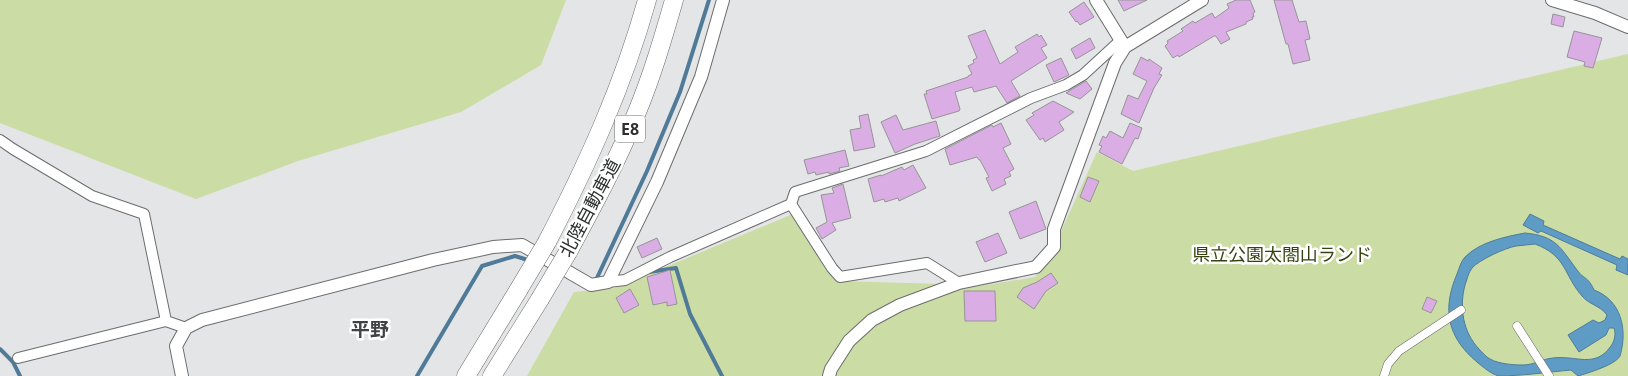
<svg xmlns="http://www.w3.org/2000/svg" width="1628" height="376" font-family="'Noto Sans','Noto Sans JP',sans-serif">
	<rect width="100%" height="100%" fill="#e4e5e6"/>
	<g fill="#cbdca4">
		<polygon points="0,0 566,0 541,65 461,112 298,161 196,199 0,123"/>
		<polygon points="1628,54 1628,376 527,376 574,292 615,288 793,214 836,281 944,284 956,290 1035,277 1054,247 1097,152 1133,171"/>
	</g>
	<g fill="#5e9cc6" stroke="#4f7b98" fill-rule="evenodd">
		<polygon points="1530,214 1544,221 1543,225 1620,259 1622,256 1628,259 1628,275 1616,270 1617,265 1541,231 1538,233 1523,225"/>
		<path d="M1525 233C1556 236 1560 247 1577 270 1583 279 1588 276 1594 290 1621 300 1628 329 1620 356 1615 365 1588 373 1578 376L1571 370C1549 372 1521 376 1499 376 1491 374 1483 367 1477 362 1447 337 1442 309 1457 274 1459 269 1461 261 1465 257 1480 242 1504 237 1525 233ZM1535 244C1567 256 1563 274 1582 296 1588 304 1601 306 1607 315L1605 320 1599 323 1593 320 1568 335 1579 352 1606 335 1609 328H1614C1616 334 1615 340 1611 346 1595 369 1576 355 1553 358 1542 359 1534 365 1523 365 1513 365 1499 364 1490 359 1486 357 1482 352 1479 349 1463 332 1459 308 1465 285 1467 280 1468 273 1472 268 1479 260 1505 248 1516 246 1522 245 1529 245 1535 244Z"/>
	</g>
	<g fill="none" stroke-linecap="round" stroke-linejoin="round">
		<g stroke="#4f7b98" stroke-width="4">
			<polyline points="649,272 676,268 690,314 722,376"/>
			<polyline points="596,280 647,171 680,92 709,0"/>
			<polyline points="0,349 13,362 20,376"/>
			<polyline points="417,376 482,266 515,256 531,261"/>
		</g>
	</g>
	<g fill="#daaee5" stroke="#969596">
		<polygon points="1118,0 1147,0 1124,11"/>
		<polygon points="1236,0 1250,0 1255,12 1253,13 1254,17 1252,17 1253,19 1246,22 1246,24 1226,32 1230,39 1221,44 1216,36 1214,36 1179,57 1178,55 1173,58 1165,46 1168,43 1167,41 1183,31 1181,29 1193,21 1195,23 1212,13 1215,18 1229,8 1227,4"/>
		<polygon points="1274,0 1292,0 1299,22 1306,21 1310,39 1305,40 1310,60 1293,64 1288,44 1286,44"/>
		<polygon points="1084,2 1094,17 1080,25 1077,21 1076,22 1069,12"/>
		<polygon points="1553,14 1565,17 1563,27 1551,24"/>
		<polygon points="985,30 1000,64 1018,52 1015,47 1037,34 1039,37 1041,35 1047,45 1041,48 1047,58 1011,81 1020,96 1016,98 1007,103 996,86 974,92 972,87 955,92 960,109 959,111 932,119 924,94 927,94 926,91 968,77 968,76 972,74 968,66 974,63 973,60 977,58 968,36"/>
		<polygon points="1574,31 1602,38 1593,68 1584,66 1585,62 1567,57"/>
		<polygon points="1090,38 1095,48 1076,59 1071,49"/>
		<polygon points="1141,57 1148,61 1149,59 1162,68 1159,74 1162,75 1154,88 1139,123 1121,114 1128,95 1138,99 1147,81 1133,74"/>
		<polygon points="1061,58 1069,75 1054,82 1046,65"/>
		<polygon points="1086,81 1092,89 1080,99 1066,93"/>
		<polygon points="1053,101 1074,112 1059,122 1064,130 1045,142 1043,138 1040,140 1026,120 1034,115 1032,113"/>
		<polygon points="868,114 875,147 854,151 850,130 861,128 859,116"/>
		<polygon points="896,115 903,130 936,121 940,136 915,144 895,153 881,122"/>
		<polygon points="1001,123 1011,144 1003,148 1014,169 1009,172 1011,176 1004,179 1006,184 992,191 986,178 989,177 980,160 979,160 977,157 950,165 945,149 992,125 993,127"/>
		<polygon points="1130,123 1142,128 1138,139 1135,138 1122,164 1099,152 1102,146 1099,145 1103,136 1106,138 1110,131 1123,138"/>
		<polygon points="845,150 849,166 839,168 840,171 829,174 829,172 816,175 815,172 808,174 804,160"/>
		<polygon points="913,165 926,188 899,201 898,198 885,202 884,199 874,202 868,179 881,175 881,176 902,167 904,170"/>
		<polygon points="1088,177 1099,181 1090,202 1080,197"/>
		<polygon points="843,184 851,218 832,223 836,230 822,239 816,228 827,222 821,195 834,193 832,188"/>
		<polygon points="1036,201 1046,229 1020,239 1009,212"/>
		<polygon points="998,233 1007,253 985,262 976,242"/>
		<polygon points="657,238 662,249 642,258 637,247"/>
		<polygon points="670,270 677,304 667,306 667,302 653,305 647,277"/>
		<polygon points="1051,273 1058,283 1046,291 1034,309 1017,297 1023,288 1037,282"/>
		<polygon points="630,289 639,305 624,313 616,298"/>
		<polygon points="964,291 995,291 996,321 965,321"/>
		<polygon points="1427,297 1437,301 1431,313 1422,309"/>
	</g>
	<g fill="none" stroke-linecap="round" stroke-linejoin="round">
		<g stroke="#6b6c6d" stroke-width="9">
			<g id="pedestrian">
				<polyline points="1517,326 1549,376"/>
				<polyline points="1384,376 1388,364 1399,351 1461,310"/>
			</g>
		</g>
		<g stroke="#6b6c6d" stroke-width="12">
			<g id="minor">
				<polyline points="0,140 13,149 92,196 144,214 166,321 186,328"/>
				<polyline points="791,204 832,268 840,277 927,263 959,283"/>
				<polyline points="608,282 625,280 670,257 791,204 795,192 926,151 1031,98 1066,85 1083,75 1121,40"/>
				<polyline points="18,358 166,321"/>
			</g>
		</g>
		<g stroke="#6b6c6d" stroke-width="14">
			<g id="tertiary">
				<polyline points="1096,0 1125,47"/>
				<polyline points="1552,0 1595,13 1628,27"/>
				<polyline points="182,376 176,346 186,328 202,320 433,260 493,247 522,245 591,285 608,282 657,182 701,77 723,0"/>
				<polyline points="829,376 831,369 849,341 872,320 900,305 959,283 1036,267 1054,247 1054,229 1115,63 1125,47 1202,0"/>
			</g>
		</g>
		<g stroke="#6b6c6d" stroke-width="19">
			<g id="motorway">
				<path d="M547 242C588 163 623 86 647 0"/>
				<path d="M568 252C593 206 618 160 637 112 652 76 663 38 674 0"/>
				<polyline points="466,376 519,289"/>
				<polyline points="492,376 540,299"/>
			</g>
		</g>
		<use href="#pedestrian" stroke="#fff" stroke-width="8"/>
		<use href="#minor" stroke="#fff" stroke-width="10"/>
		<use href="#tertiary" stroke="#fff" stroke-width="12"/>
		<use href="#motorway" stroke="#fff" stroke-width="18"/>
		<g stroke="#6b6c6d" stroke-width="19" stroke-linecap="butt">
			<g id="motorway-bridge">
				<polyline points="519,289 547,242"/>
				<polyline points="540,299 568,252"/>
			</g>
		</g>
		<use href="#motorway-bridge" stroke="#fff" stroke-width="18"/>
	</g>
	<g text-anchor="middle" stroke-width="5" stroke-linejoin="round" paint-order="stroke">
		<rect fill="#fff" stroke="#6c6d6d" stroke-width="1" x="615" y="115.5" width="30" height="27" rx="4"/>
		<g font-size="16" font-weight="bold" fill="#2d2e2e">
			<text x="630" y="135">E8</text>
		</g>
		<g font-size="18" fill="#2d2e2e" stroke="#fff">
			<text transform="translate(590 208) rotate(-62)" y="6">北陸自動車道</text>
		</g>
		<g font-size="18" fill="#364211" stroke="#fff">
			<text x="1282" y="261">県立公園太閤山ランド</text>
		</g>
		<g font-size="19" font-weight="bold" fill="#414243" stroke="#fff">
			<text x="370" y="336">平野</text>
		</g>
	</g>
</svg>
